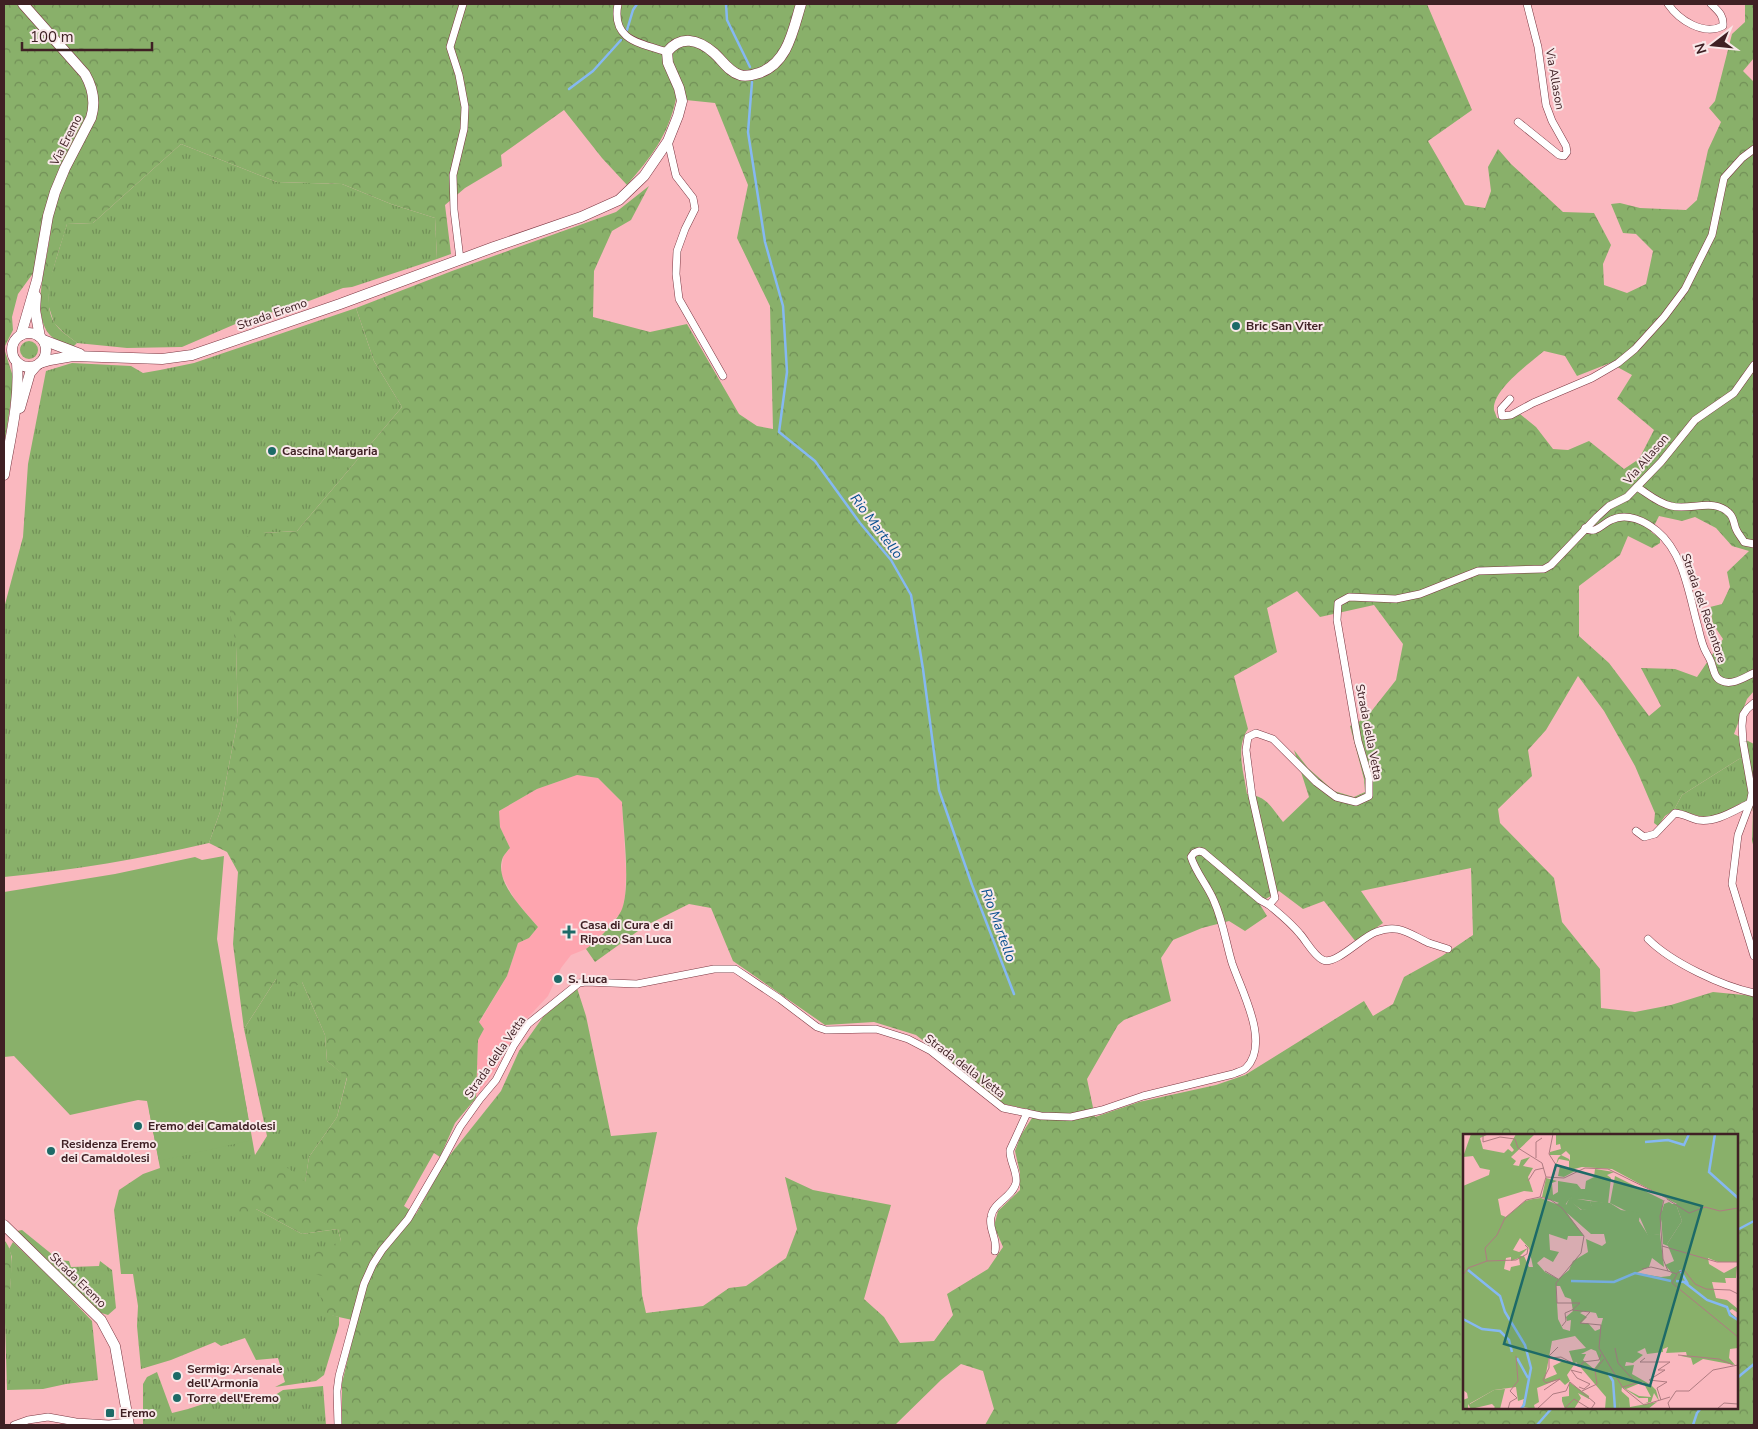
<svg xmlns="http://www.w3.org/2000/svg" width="1758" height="1429" font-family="'Nunito Sans',sans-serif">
	<defs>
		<pattern id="grass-tufts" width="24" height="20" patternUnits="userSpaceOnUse" patternTransform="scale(1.25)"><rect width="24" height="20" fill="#89b06a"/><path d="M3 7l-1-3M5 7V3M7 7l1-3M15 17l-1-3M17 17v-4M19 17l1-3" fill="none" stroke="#718f57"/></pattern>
		<pattern id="forest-crowns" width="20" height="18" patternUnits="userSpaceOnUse" patternTransform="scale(1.25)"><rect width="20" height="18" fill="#89b06a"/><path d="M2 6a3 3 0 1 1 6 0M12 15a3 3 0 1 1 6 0" fill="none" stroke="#718f57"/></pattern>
	</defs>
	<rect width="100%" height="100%" fill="#fab8bf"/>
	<polygon fill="#fea5af" points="577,775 598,778 622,802 626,872 625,896 622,911 596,942 586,949 571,955 561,968 548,996 518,1028 496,1069 476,1098 478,1040 484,1029 479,1023 507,976 518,943 529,938 538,927 515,900 501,874 503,857 510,848 500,827 499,811 537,789"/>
	<g fill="url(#grass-tufts)">
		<polygon points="181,144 277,182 342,184 391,204 435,218 437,259 352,287 343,288 288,309 254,316 182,347 127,348 77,343 64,333 54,323 48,304 50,279 67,224 93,223"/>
		<path d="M356 308 374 361 402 407 297 531 263 533 236 646 238 718 220 812 209 843C141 859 73 870 4 877V608L23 537 28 464 46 371 72 363 131 366 143 373 160 370 194 363Z"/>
		<circle cx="29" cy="350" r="9"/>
		<path d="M1743 758 1750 795 1746 803 1743 802C1733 807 1718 818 1706 817 1695 816 1685 811 1674 810L1682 795 1739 759Z"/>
		<polygon points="276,979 302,982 325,1035 327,1061 347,1077 337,1117 309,1157 305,1183 256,1209 302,1234 338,1229 341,1241 330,1278 325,1313 339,1317 339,1325 324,1375 316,1381 275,1387 285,1382 278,1358 256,1360 245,1338 221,1346 215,1342 171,1360 141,1369 137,1326 138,1306 133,1274 121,1274 114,1210 119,1190 143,1174 160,1168 149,1110 233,1031 255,1155 267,1136 244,1029"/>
		<polygon points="22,1230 59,1260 69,1261 71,1267 99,1266 100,1261 112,1270 116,1308 108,1315 98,1312 17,1231"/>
		<polygon points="13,1242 56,1283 92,1321 98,1380 66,1384 43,1389 7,1390 4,1289 10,1289 12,1257 9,1249"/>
		<polygon points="157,1372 172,1413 188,1409 237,1393 241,1401 248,1404 269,1399 283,1390 323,1386 326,1425 143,1425 143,1384 147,1377"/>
	</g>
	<g fill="url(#forest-crowns)" fill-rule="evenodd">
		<path d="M4 4H1427L1472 110 1428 141 1465 205 1485 208 1491 191 1488 167 1498 149 1511 164 1563 212 1594 213 1611 245 1603 264 1604 285 1627 293 1646 284 1653 251 1636 234 1623 233 1611 204 1620 203 1640 208 1686 210 1697 200 1708 150 1721 122 1709 108 1715 101 1732 34 1745 22V4H1754V58L1743 71 1754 82V691L1747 699 1734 734 1754 744V848L1752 841 1753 812 1743 758 1739 759 1682 795 1674 810 1665 816 1658 826 1654 823 1655 813 1635 766 1604 711 1578 676 1546 730 1528 750 1532 776 1498 809 1500 823 1554 878 1562 922 1600 969 1601 1008 1635 1012 1671 1005 1713 992 1754 996V1425H985L994 1409 983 1371 961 1364 941 1380 895 1425H342V1383L357 1321 325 1314 319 1291 329 1278 315 1274 310 1255 341 1241 338 1229 302 1234 256 1209 239 1215 235 1203 266 1174 288 1168 305 1182 309 1157 337 1117 347 1078 327 1061 325 1035 302 982 290 990 276 979 244 1029 233 944 238 872 227 852 209 843 220 812 238 718 236 646 218 543 263 533 297 531 402 407 374 361 356 308 452 271 616 212 649 186 631 220 612 231 594 271 593 317 650 332 687 324 739 414 757 426 773 429 770 306 737 238 748 185 715 103 676 99C668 136 651 157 627 185L602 158 564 110 501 155 502 166 465 188 445 205 451 254 437 259 435 218 391 204 342 184 277 182 181 144 93 223 67 224C60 251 39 297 54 322 59 331 70 337 77 343L73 347C65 344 54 340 49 334 29 310 50 254 51 226L34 272 18 294 12 317 13 330 4 348 14 380 4 447ZM1544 351 1565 356 1577 376 1610 363 1632 375 1617 399 1654 430 1639 459 1624 469 1589 441 1568 450 1553 449 1536 427 1520 414 1507 419 1497 418C1496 415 1495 413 1494 410 1492 390 1530 363 1544 351ZM1659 516 1682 521 1695 517 1716 528 1732 546 1749 551 1727 572 1730 587 1722 604 1710 607 1713 624 1723 639 1697 677 1675 669 1641 668 1661 706 1649 716 1609 663 1579 636V586L1620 555 1628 536 1652 548 1660 543V538L1651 532ZM1297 591 1320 617 1374 605 1403 644 1396 680 1366 718 1350 726 1364 779 1365 792 1354 797 1334 791 1308 768 1294 750 1309 797 1283 822C1271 807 1267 796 1247 794 1244 773 1235 748 1248 729L1234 676 1277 652 1267 608ZM577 775 598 778 622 802C623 829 631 885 622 909 618 920 596 942 586 949L595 962 645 926 689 904 711 908 733 961 825 1025 874 1022 916 1035 1003 1104 1032 1110V1118L1021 1135 1015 1151 1020 1173V1190L998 1211 994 1226 1003 1247 988 1269 947 1294 953 1315 934 1341 900 1343 884 1317 864 1299 891 1205 813 1190 785 1177 797 1229 786 1258 746 1286 729 1288 703 1306 646 1313 642 1295 637 1228 657 1132 611 1136 586 1016 577 988 543 1017 519 1051 501 1091 446 1160 416 1214 404 1206 434 1153 440 1157 455 1123 476 1098 478 1040 484 1029 479 1022 507 976 518 943 529 938 538 927C524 910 493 881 503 857 505 854 508 850 510 848L500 827 499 811 537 789ZM1471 868 1473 935 1442 956 1404 977 1393 1004 1373 1016 1364 1001 1245 1075 1216 1085 1139 1102 1095 1117 1087 1079 1118 1025 1124 1020 1171 1001 1161 958 1173 940 1202 928 1229 921 1245 931 1267 916 1259 903 1279 891 1303 909 1324 901 1356 942 1383 923 1361 891ZM1464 1135H1737V1408H1464Z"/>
		<path d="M4 1240C16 1253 11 1273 10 1289H4Z"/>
	</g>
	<polygon fill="#89b06a" points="224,856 217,939 251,1135 248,1141 159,1161 147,1101 138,1100 70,1115 14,1056 4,1057 4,892 115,874 195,857 202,860"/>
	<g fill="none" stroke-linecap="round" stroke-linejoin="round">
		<g stroke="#85b8f2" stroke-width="2.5">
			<polyline points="726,4 727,20 750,67"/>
			<polyline points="627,30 633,10 637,4"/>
			<polyline points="752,82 748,132 765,242 783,306 787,372 779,432 815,461 860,523 891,560 911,595 923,669 939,790 972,885 1014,994"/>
			<polyline points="569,89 593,71 621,40"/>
			<polyline points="1754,416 1754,415"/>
			<polyline points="1737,1230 1754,1221"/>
			<polyline points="1737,1378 1754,1364"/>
			<polyline points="1537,1425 1552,1408"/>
			<polyline points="1693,1425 1697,1413 1701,1408"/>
		</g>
		<g stroke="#7b3641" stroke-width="8">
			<g id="street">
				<path d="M618 4C611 40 639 43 667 52"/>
				<path d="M1668 4C1679 20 1703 36 1723 26 1724 15 1718 11 1711 4"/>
				<polyline points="1518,122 1559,155 1564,156 1567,152 1566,146 1552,121 1546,105 1538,47 1527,4"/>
				<polyline points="668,141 676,176 693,198 695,209 685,229 677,251 676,274 679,299 723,376"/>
				<polyline points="460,259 454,210 453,175 464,129 465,107 459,75 450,47 463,4"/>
				<polyline points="1510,399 1501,409 1502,416 1511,415 1533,403 1592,378 1618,363 1635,349 1664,317 1685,289 1712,235 1724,178 1742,158 1754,149"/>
				<path d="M1637 487C1648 494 1658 503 1671 506 1690 511 1715 497 1730 514 1734 518 1734 525 1736 529 1738 534 1742 538 1744 542L1754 544"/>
				<path d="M1585 528C1595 535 1602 524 1611 520 1627 512 1645 521 1657 531 1684 553 1689 595 1698 627 1700 635 1702 645 1706 652 1708 656 1710 659 1711 662 1714 670 1714 678 1722 681 1732 686 1745 677 1754 673"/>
				<polyline points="1754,703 1747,709 1743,715 1742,726 1743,742 1752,793 1750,803 1738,835 1732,884 1754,956"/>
				<path d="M1636 831 1644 837 1655 834 1675 813C1684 814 1690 818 1698 820 1716 823 1735 810 1750 803"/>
				<path d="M1269 905C1280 914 1291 923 1300 934 1307 942 1314 956 1323 960 1335 966 1363 936 1376 932 1399 923 1409 934 1429 943 1435 945 1442 947 1448 949"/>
				<path d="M1648 939C1672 963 1722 986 1754 993"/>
				<path d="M995 1251C998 1239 988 1229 991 1217 993 1202 1012 1198 1016 1183 1018 1172 1009 1161 1010 1150L1027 1113"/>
				<polyline points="14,1425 28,1420 48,1417 76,1422 109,1424 128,1422"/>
				<path d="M338 1425 337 1391 339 1376 364 1284 373 1264 382 1250 408 1219 443 1159 460 1127 480 1099 496 1080 514 1045 528 1024 579 983 586 982 637 984 714 969H735L780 999 817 1027 826 1030 876 1029 908 1039 931 1051 1003 1108 1041 1116 1071 1117 1102 1110 1143 1096 1233 1074C1237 1072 1243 1071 1246 1068 1271 1043 1241 990 1232 963 1226 943 1223 921 1214 901 1208 886 1196 873 1191 857L1194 853 1199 851 1203 852 1260 900 1269 905 1275 898 1252 796 1246 750 1248 737 1256 733 1273 739 1316 782 1336 797 1356 802 1369 796V778L1358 741 1337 620 1338 603 1349 597 1396 599 1420 594 1478 571 1544 569 1551 565 1597 517 1609 506 1627 497 1661 462 1695 420 1734 393 1754 365"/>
			</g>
		</g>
		<g stroke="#7b3641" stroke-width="11">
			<g id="secondary">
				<polyline points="36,296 35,310 40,337"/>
				<circle cx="29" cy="350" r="17"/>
				<path d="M21 335 37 280 48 216 55 192 65 168 91 118C96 102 93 88 85 74L23 4"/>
				<polyline points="43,340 80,354"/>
				<path d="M40 363 50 360 73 356 162 359 192 355 340 304 494 247 581 217 619 200 644 176 668 141 678 116 682 101 679 88 668 63 667 52C681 35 698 39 714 53 722 60 729 72 740 75 746 77 753 75 759 73 788 63 793 30 801 4"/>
				<polyline points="20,408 30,373 36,366"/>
				<path d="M4 475C10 438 20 401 17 363"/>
				<polyline points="4,1225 101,1320 115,1346 129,1425"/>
			</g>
		</g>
		<use href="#street" stroke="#fff" stroke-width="7"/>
		<use href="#secondary" stroke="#fff" stroke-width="10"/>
	</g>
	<g fill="#1d6a67" stroke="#f9e8e9" stroke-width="2">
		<circle cx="1236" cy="326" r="5"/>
		<circle cx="272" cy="451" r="5"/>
		<path d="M566.5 924.5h5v5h5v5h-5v5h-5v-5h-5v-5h5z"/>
		<circle cx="558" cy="979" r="5"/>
		<circle cx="138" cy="1126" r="5"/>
		<circle cx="51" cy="1151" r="5"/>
		<circle cx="177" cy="1376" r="5"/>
		<circle cx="177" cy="1398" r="5"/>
		<rect x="105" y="1408" width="10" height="10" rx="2.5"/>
	</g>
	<g text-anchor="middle" stroke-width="4" stroke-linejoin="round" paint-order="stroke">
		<g font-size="12" fill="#3f2024" stroke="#f9e8e9">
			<text transform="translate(1555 79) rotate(80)" y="4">Via Allason</text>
			<text transform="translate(66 140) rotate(-63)" y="4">Via Eremo</text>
			<text transform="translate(272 314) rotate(-19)" y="4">Strada Eremo</text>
			<text transform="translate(1646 459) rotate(-49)" y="4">Via Allason</text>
			<text transform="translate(1704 608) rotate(71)" y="4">Strada del Redentore</text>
			<text transform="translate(1369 732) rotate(79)" y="4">Strada della Vetta</text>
			<text transform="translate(495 1057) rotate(-55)" y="4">Strada della Vetta</text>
			<text transform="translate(965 1066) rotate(37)" y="4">Strada della Vetta</text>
			<text transform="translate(78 1280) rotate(44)" y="4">Strada Eremo</text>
		</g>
		<g font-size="12" font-weight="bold" fill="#3f2024" stroke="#f9e8e9" text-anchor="start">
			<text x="1246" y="330">Bric San Viter</text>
			<text x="282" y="455">Cascina Margaria</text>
			<text x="580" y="929">Casa di Cura e di<tspan x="580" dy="14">Riposo San Luca</tspan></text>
			<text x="568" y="983">S. Luca</text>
			<text x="148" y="1130">Eremo dei Camaldolesi</text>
			<text x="61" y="1148">Residenza Eremo<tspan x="61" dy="14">dei Camaldolesi</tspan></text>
			<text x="187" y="1373">Sermig: Arsenale<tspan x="187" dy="14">dell'Armonia</tspan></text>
			<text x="187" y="1402">Torre dell'Eremo</text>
			<text x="120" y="1417">Eremo</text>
		</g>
		<g font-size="14" font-style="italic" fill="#085090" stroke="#f9e8e9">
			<text transform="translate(877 526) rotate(53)" y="5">Rio Martello</text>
			<text transform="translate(999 925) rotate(70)" y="5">Rio Martello</text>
		</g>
	</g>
	<g transform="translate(1463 1134)">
		<rect width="275" height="275" fill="#fab8bf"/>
		<path d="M98 21 106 25 112 37 101 43 95 42 97 32 106 35V27L96 25 93 31 95 24ZM152 42 200 66 197 100 185 102 177 84 147 69ZM83 44 94 47 89 49 90 61 95 58V47L114 50 127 66 114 65 127 67 130 75 119 76 109 69 108 63 102 71 79 63ZM206 68 214 73 219 87 204 110H200L198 81 201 70ZM42 255 37 275H30L32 273 29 270 8 275 5 270V274L0 275V266L5 264 7 270 31 256ZM157 256 166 264 167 273 194 268 185 275H156Z" fill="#89b06a"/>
		<path d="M8 0H26L17 4 20 15 41 19 45 15 49 18 51 16 47 11 53 0H72L48 23 53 27 50 31 56 32 58 26 67 23 60 32 70 34 65 43 70 58 61 57 35 65 38 81 43 83 62 67 70 65 78 64 93 70 102 67 103 71 108 61 110 69 118 76 129 74 127 67 147 69 158 76 177 79 176 87 185 101 197 100 201 133 189 124 186 133 173 139 198 143 207 142 209 139 202 131 211 127 205 112 200 110H204L219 87 214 73 201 70H214L149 35 119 33 107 36V21L103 17 98 21H86L87 18 98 15 97 10 93 11V0H275V128H255L245 124 246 130 261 139 274 132 273 144H262L263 149 249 148 253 164 264 166 275 175V179L269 175 266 177 275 185V214L267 215 266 224 272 231 240 225 230 231 228 224 218 222H224L223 218 203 219 205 213 200 215V218L184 220 182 214 174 218 180 221 170 229 163 228 162 232 171 231 169 240 188 251 193 256 196 267 191 259 188 268 180 270 185 268V264H176L159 253 156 275H142L143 263 113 228 104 241 107 247 102 251 96 245 74 254 76 268 71 271 72 275 59 273 61 265 55 267 53 253 31 256 6 270 4 259 0 256V52L26 41 27 36 17 34 10 22 0 23ZM104 79 128 100H141L143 109 139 112 123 105 125 118 110 127 106 136 95 145 82 138 74 129 81 123 90 128 96 118 87 116 86 100 104 106 105 102H121ZM57 104 66 114 70 133H66L61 122H57L65 114 56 118 50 116ZM48 123V127L56 124 57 131 48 133 47 137 41 135 43 124ZM93 152H97L102 163 108 165 110 177 103 183 104 187 108 186 107 197 100 195 95 185ZM121 177 133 179 135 184H140L137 195 132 197 125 189H118L124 183 117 179ZM112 202 123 214 106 217 110 228 100 227 90 232 94 240 82 245 89 207ZM128 215 133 217 137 227 131 235 120 226 123 220H118ZM180 248 188 263 176 262 163 255ZM106 248 126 262V265L115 259 118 264 111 275H102L99 267V263L106 262Z" fill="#89b06a" fill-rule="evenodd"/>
		<path d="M132 35 151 38 144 41 148 44 145 70 115 64 116 55H122L123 47 131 43Z" fill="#89b06a"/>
		<path fill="none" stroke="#85b8f2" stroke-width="2.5" d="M252 0 246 38 275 64M182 8 205 6 221 11 226 0M5 136 37 162 42 178 62 211 68 234 61 271 58 275M217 136 225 150M108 147 151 148 172 139 208 147M213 147 221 148 244 166 264 173 267 181 275 186M0 185 19 195 37 197 46 206 49 218M54 224 65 244M145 239 150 247 152 275"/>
		<path fill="none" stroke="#af7b81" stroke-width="1" d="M20 0V8L37 3 52 5 55 14 79 29 83 43 77 63M73 24V8L79 4M83 43 101 44 122 34 145 35 204 64M90 44 93 31 86 20 90 0M65 47 72 36 81 34M204 65 226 79 242 73 257 77 275 74M201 66 197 82 200 125 205 137 214 140 209 149 275 203M199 112 254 128H275M24 127 22 114 34 101 42 84 63 66 77 63 88 66 99 74 121 102 118 119 93 149 94 169H117M24 127 53 126 64 120 65 114 62 111M179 135 188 133 205 137M82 137 95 145M214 139 221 136 232 150 243 155 267 156 275 160M0 141 5 134 24 127M117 169 109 176 127 178 117 189 138 191 136 214 160 254 181 271 207 263M99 192 103 187 102 179 109 176M95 213 86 222V234L80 246 83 249 97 245M152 214 155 229 173 249 160 253M215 221 256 225 270 231M86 224 98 223 117 233 120 228 136 226 138 220M182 224 177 228H207L195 236H202L186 246 204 248 194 254 198 266M116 253 121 255 127 250 114 244 108 236 119 239M81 256 97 245M119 257 134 250 132 236 141 225M45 275 47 268 54 264 47 257 55 247 53 222M74 275 90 260 103 257 107 248 132 269 128 275M101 275 111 265 127 275M207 275 205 269 213 257H226L250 236 275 231M254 275 261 269 275 270"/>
		<path fill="#1d6a67" fill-opacity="0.15" stroke="#1d6a67" stroke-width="2.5" d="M93 31 239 72 187 252 41 210Z"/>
		<rect width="275" height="275" fill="none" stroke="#3f2024" stroke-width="2.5"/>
	</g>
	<rect width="1758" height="1429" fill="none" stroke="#3f2024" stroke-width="10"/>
	<g transform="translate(1713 45) rotate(254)" stroke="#f9e8e9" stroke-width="4" paint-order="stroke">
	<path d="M0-4L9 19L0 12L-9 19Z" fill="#3f2024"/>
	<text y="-8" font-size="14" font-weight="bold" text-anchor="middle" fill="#3f2024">N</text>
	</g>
	<path d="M22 42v8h130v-8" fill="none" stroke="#3f2024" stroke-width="2.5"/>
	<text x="30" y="42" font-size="15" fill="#3f2024" stroke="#f9e8e9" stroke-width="4" paint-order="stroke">100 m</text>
</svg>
